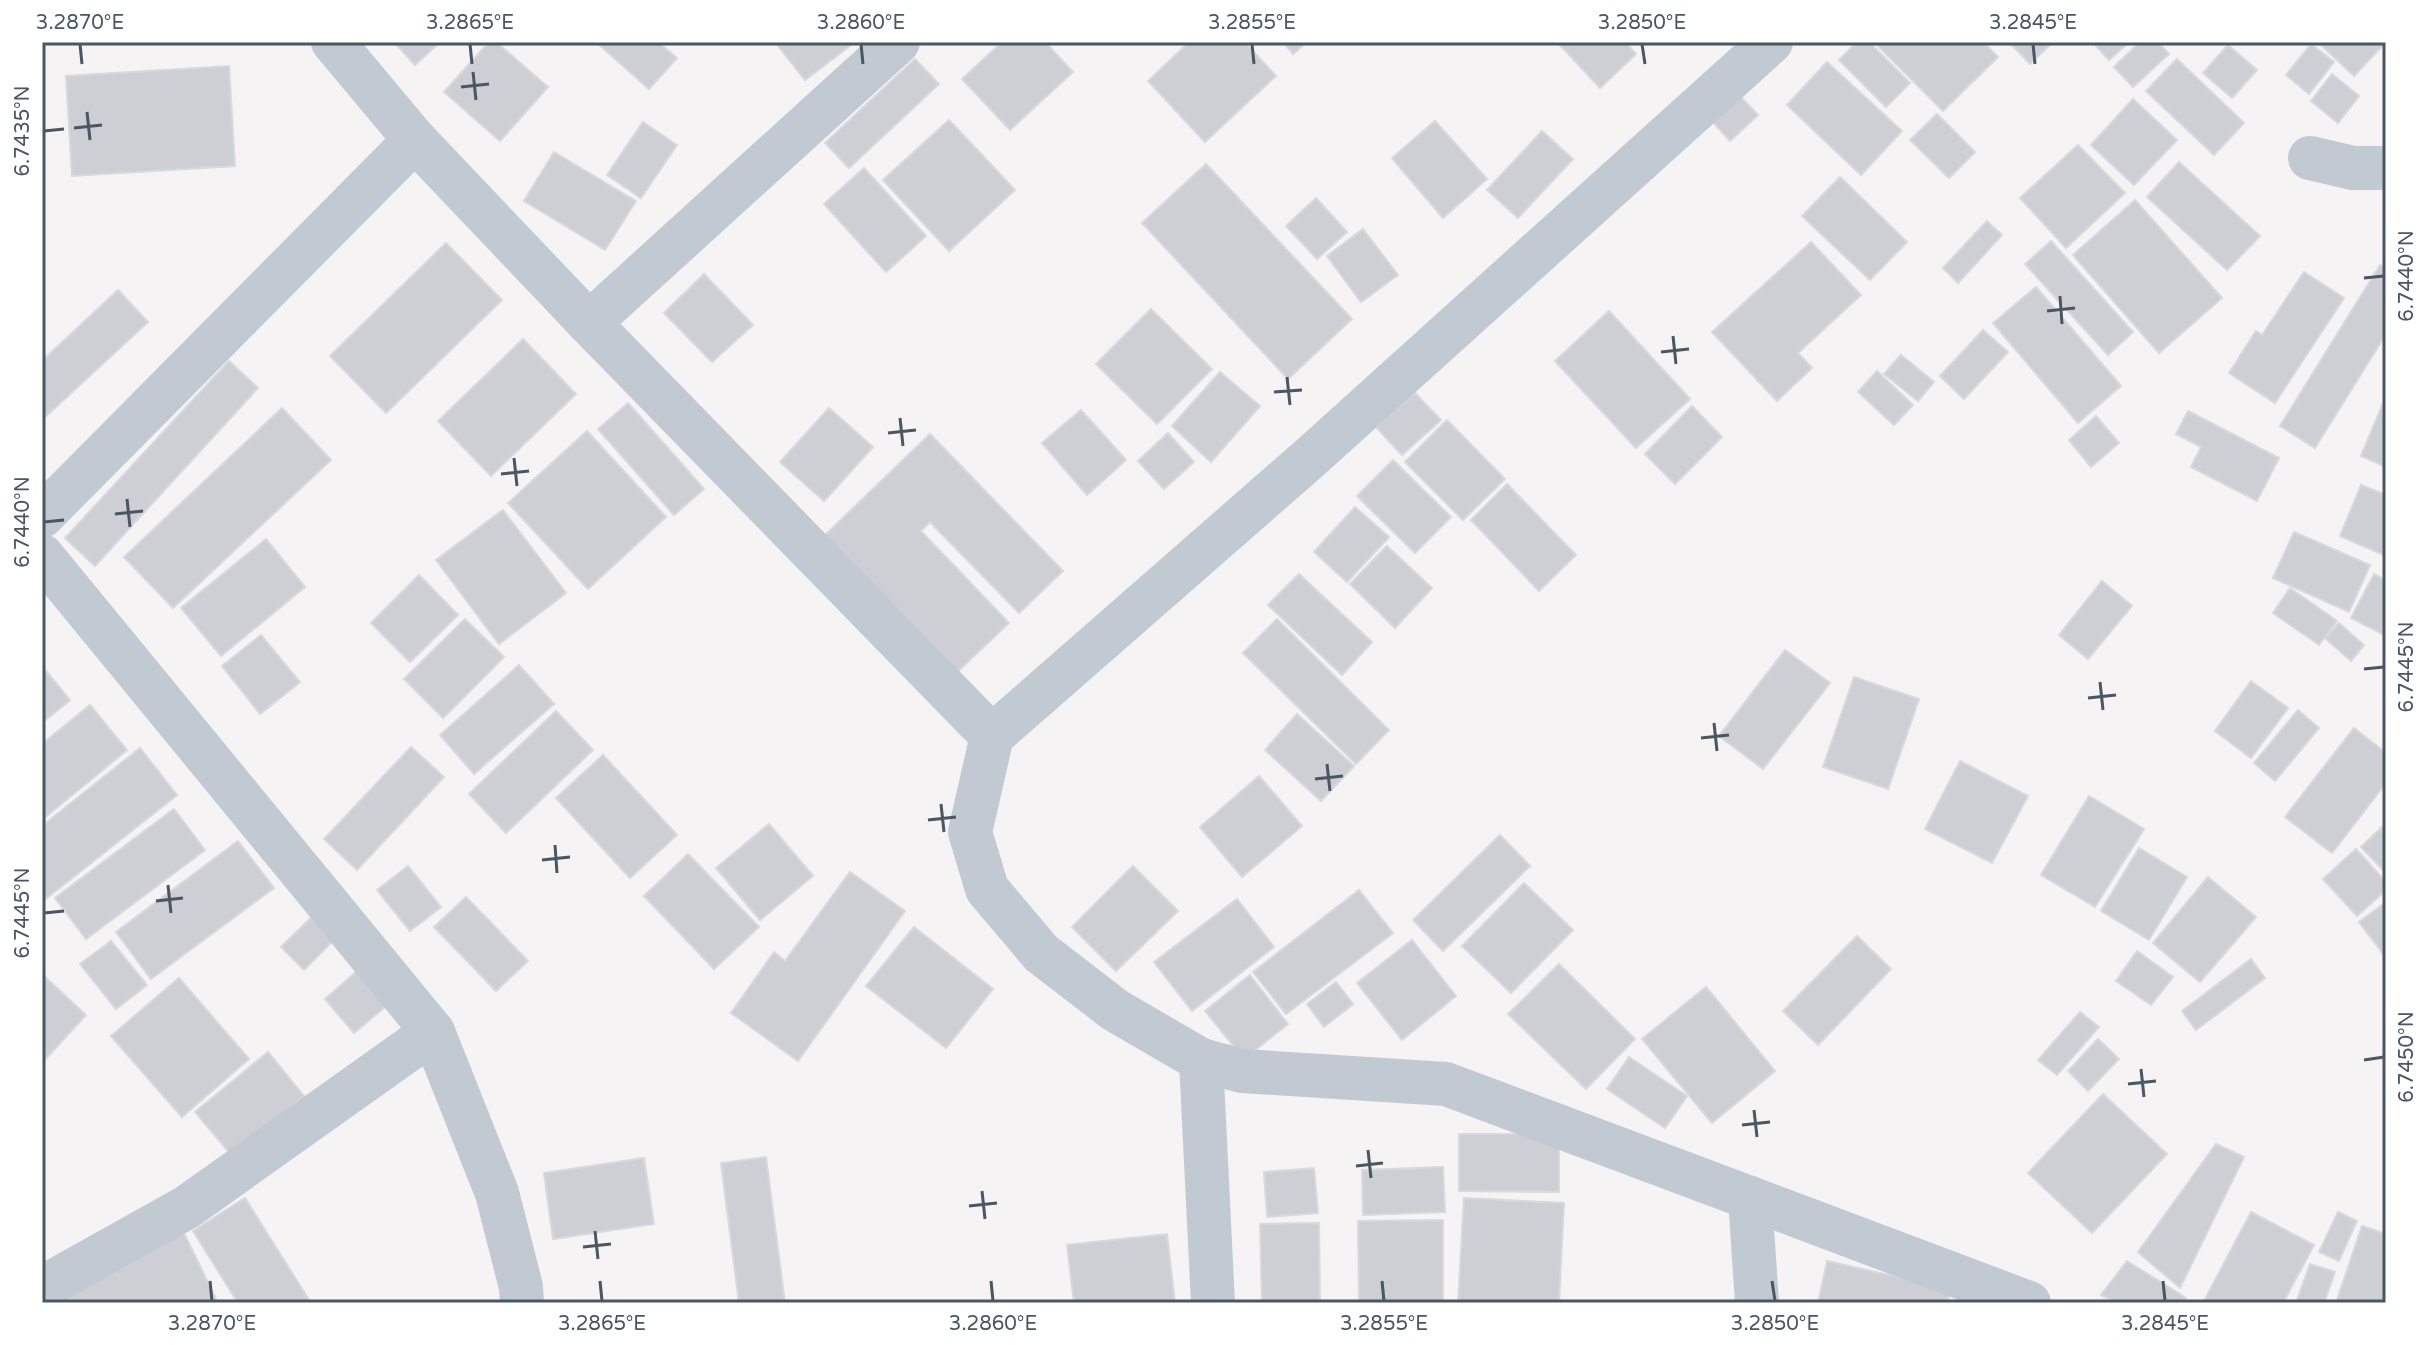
<svg xmlns="http://www.w3.org/2000/svg" width="2428" height="1345" font-family="'Varela Round',sans-serif">
	<rect width="100%" height="100%" fill="#f5f3f3"/>
	<g fill="#cdcfd5" stroke="#d7d9de" stroke-width="2">
		<polygon points="394,42 440,42 415,65"/>
		<polygon points="489,42 496,42 548,87 500,141 444,92"/>
		<polygon points="596,42 658,42 677,58 649,89"/>
		<polygon points="775,42 855,42 805,80"/>
		<polygon points="1002,42 1045,42 1073,72 1010,130 962,79"/>
		<polygon points="1189,42 1245,42 1276,76 1205,142 1148,81"/>
		<polygon points="1283,42 1307,42 1293,54"/>
		<polygon points="1557,42 1625,42 1636,54 1600,88"/>
		<polygon points="1857,42 1869,42 1910,83 1886,107 1839,60"/>
		<polygon points="1874,42 1983,42 1998,57 1943,111"/>
		<polygon points="2009,42 2053,42 2030,64"/>
		<polygon points="2100,42 2129,42 2109,60 2096,46"/>
		<polygon points="2140,42 2158,42 2169,54 2133,87 2114,67"/>
		<polygon points="2318,42 2386,42 2354,76"/>
		<polygon points="2311,44 2334,62 2309,94 2286,75"/>
		<polygon points="2228,45 2257,70 2232,98 2203,73"/>
		<polygon points="915,59 939,84 849,168 825,143"/>
		<polygon points="2177,59 2244,123 2214,155 2146,91"/>
		<polygon points="1827,62 1902,131 1861,175 1787,105"/>
		<polygon points="229,66 235,166 72,176 66,76"/>
		<polygon points="2332,74 2359,96 2338,123 2311,101"/>
		<polygon points="1738,94 1758,115 1730,141 1710,119"/>
		<polygon points="2133,99 2177,140 2134,185 2091,145"/>
		<polygon points="1937,114 1975,152 1949,178 1910,140"/>
		<polygon points="949,120 1015,190 949,251 883,180"/>
		<polygon points="1435,121 1487,179 1443,218 1392,158"/>
		<polygon points="643,122 677,145 641,198 607,175"/>
		<polygon points="1542,131 1573,159 1518,218 1487,190"/>
		<polygon points="2078,145 2125,193 2066,248 2020,198"/>
		<polygon points="554,152 636,201 605,250 524,201"/>
		<polygon points="2179,162 2260,236 2227,270 2147,197"/>
		<polygon points="1206,164 1352,319 1288,379 1142,223"/>
		<polygon points="864,168 926,236 886,272 824,204"/>
		<polygon points="1840,177 1907,242 1870,280 1802,216"/>
		<polygon points="1316,198 1347,232 1317,259 1286,226"/>
		<polygon points="2135,200 2222,298 2159,353 2073,255"/>
		<polygon points="1987,221 2002,235 1958,283 1943,268"/>
		<polygon points="1363,229 1398,275 1361,302 1327,256"/>
		<polygon points="2051,241 2133,332 2108,355 2025,264"/>
		<polygon points="1811,242 1861,295 1798,353 1812,368 1777,401 1712,332"/>
		<polygon points="446,243 502,300 386,413 330,356"/>
		<polygon points="2380,265 2386,268 2386,334 2315,448 2280,426"/>
		<polygon points="2304,272 2344,298 2275,403 2229,373 2256,331 2262,335"/>
		<polygon points="704,274 753,325 712,362 664,313"/>
		<polygon points="2036,287 2121,386 2078,423 1993,323"/>
		<polygon points="118,290 148,322 42,420 42,361"/>
		<polygon points="1151,309 1212,369 1157,424 1096,364"/>
		<polygon points="1609,311 1690,399 1636,448 1555,361"/>
		<polygon points="1983,330 2008,352 1964,399 1940,376"/>
		<polygon points="523,339 576,394 491,476 438,421"/>
		<polygon points="1901,355 1934,382 1918,401 1884,374"/>
		<polygon points="229,361 258,388 95,566 65,538"/>
		<polygon points="1877,371 1913,405 1894,425 1858,392"/>
		<polygon points="1220,372 1260,406 1211,462 1172,426"/>
		<polygon points="1415,393 1441,420 1402,455 1376,427"/>
		<polygon points="2386,396 2386,467 2361,456"/>
		<polygon points="628,403 704,489 674,515 598,429"/>
		<polygon points="1692,406 1722,437 1675,484 1645,454"/>
		<polygon points="282,408 331,460 173,608 124,557"/>
		<polygon points="829,408 873,447 824,501 780,462"/>
		<polygon points="1081,410 1126,460 1087,495 1042,443"/>
		<polygon points="2188,411 2279,458 2257,501 2191,467 2201,447 2176,434"/>
		<polygon points="2096,416 2119,443 2091,467 2069,440"/>
		<polygon points="1447,420 1505,479 1463,520 1405,462"/>
		<polygon points="587,431 666,517 588,589 508,503"/>
		<polygon points="1168,433 1194,462 1164,489 1138,461"/>
		<polygon points="930,434 1063,571 1019,613 930,522 921,531 1009,623 955,674 823,537"/>
		<polygon points="1393,460 1451,517 1415,553 1357,496"/>
		<polygon points="1507,484 1576,555 1539,591 1471,520"/>
		<polygon points="2361,485 2386,495 2386,556 2340,536"/>
		<polygon points="1355,507 1389,537 1347,582 1314,552"/>
		<polygon points="503,510 566,593 499,644 436,560"/>
		<polygon points="2294,532 2370,565 2349,612 2273,578"/>
		<polygon points="266,539 305,587 221,656 181,608"/>
		<polygon points="1387,546 1432,588 1395,628 1350,584"/>
		<polygon points="1299,574 1372,642 1342,675 1268,605"/>
		<polygon points="2374,574 2386,580 2384,635 2351,618"/>
		<polygon points="419,575 458,615 410,662 371,623"/>
		<polygon points="2102,581 2132,606 2088,659 2059,635"/>
		<polygon points="2290,588 2337,621 2319,645 2273,613"/>
		<polygon points="465,619 504,657 443,718 404,679"/>
		<polygon points="1277,619 1389,730 1356,764 1243,653"/>
		<polygon points="2339,623 2364,645 2351,661 2325,638"/>
		<polygon points="261,635 300,682 260,714 222,666"/>
		<polygon points="1785,650 1830,683 1763,769 1719,736"/>
		<polygon points="519,665 554,704 474,774 440,735"/>
		<polygon points="42,666 70,700 42,723"/>
		<polygon points="1854,677 1919,699 1888,789 1823,767"/>
		<polygon points="2251,681 2288,708 2251,758 2215,731"/>
		<polygon points="90,705 127,750 42,820 42,744"/>
		<polygon points="2298,710 2319,728 2275,781 2254,763"/>
		<polygon points="556,711 593,750 506,833 469,794"/>
		<polygon points="1297,714 1354,766 1321,801 1265,750"/>
		<polygon points="2354,728 2386,753 2386,783 2332,853 2285,817"/>
		<polygon points="411,747 444,777 357,870 324,839"/>
		<polygon points="140,748 177,795 42,902 42,826"/>
		<polygon points="603,755 677,835 630,878 556,798"/>
		<polygon points="1960,761 2028,796 1992,863 1925,829"/>
		<polygon points="1259,776 1302,826 1242,877 1200,827"/>
		<polygon points="2089,796 2144,829 2095,907 2041,875"/>
		<polygon points="174,809 205,850 86,939 55,898"/>
		<polygon points="769,824 813,876 760,920 716,868"/>
		<polygon points="2382,827 2386,831 2386,873 2361,847"/>
		<polygon points="1500,835 1530,866 1443,951 1413,920"/>
		<polygon points="238,841 274,888 151,979 116,932"/>
		<polygon points="2139,848 2187,877 2149,940 2101,911"/>
		<polygon points="2356,849 2386,882 2386,890 2357,916 2323,879"/>
		<polygon points="688,854 759,927 714,969 644,896"/>
		<polygon points="408,866 441,907 410,931 377,890"/>
		<polygon points="1133,866 1178,911 1116,971 1072,927"/>
		<polygon points="850,872 905,911 798,1061 731,1013 774,952 785,961"/>
		<polygon points="2208,877 2256,917 2200,982 2153,943"/>
		<polygon points="1524,883 1573,930 1511,993 1462,946"/>
		<polygon points="1359,890 1393,933 1286,1014 1253,972"/>
		<polygon points="466,897 528,961 496,991 434,927"/>
		<polygon points="1237,899 1274,947 1192,1011 1154,962"/>
		<polygon points="2386,902 2386,958 2359,922"/>
		<polygon points="314,915 336,938 304,970 281,947"/>
		<polygon points="914,927 993,989 946,1048 866,986"/>
		<polygon points="1857,936 1891,969 1818,1045 1783,1011"/>
		<polygon points="1412,940 1456,996 1402,1040 1357,983"/>
		<polygon points="111,941 147,985 116,1009 80,964"/>
		<polygon points="2137,951 2173,977 2151,1005 2116,981"/>
		<polygon points="2251,959 2265,978 2196,1030 2182,1011"/>
		<polygon points="1559,964 1635,1039 1586,1089 1508,1014"/>
		<polygon points="357,971 386,1006 354,1033 325,999"/>
		<polygon points="42,974 86,1015 42,1063"/>
		<polygon points="1250,975 1288,1024 1244,1059 1205,1011"/>
		<polygon points="179,978 249,1059 182,1117 111,1036"/>
		<polygon points="1336,982 1353,1004 1324,1027 1307,1004"/>
		<polygon points="1706,987 1775,1071 1712,1123 1642,1039"/>
		<polygon points="2080,1012 2099,1027 2057,1075 2038,1060"/>
		<polygon points="2098,1039 2119,1059 2088,1091 2068,1071"/>
		<polygon points="268,1052 304,1096 232,1156 195,1112"/>
		<polygon points="1629,1057 1687,1096 1665,1128 1607,1089"/>
		<polygon points="2103,1094 2167,1154 2092,1233 2028,1173"/>
		<polygon points="1459,1134 1559,1134 1559,1192 1459,1191"/>
		<polygon points="2216,1144 2244,1157 2180,1288 2138,1252"/>
		<polygon points="766,1157 785,1303 739,1303 721,1163"/>
		<polygon points="644,1158 654,1224 553,1239 544,1173"/>
		<polygon points="1443,1167 1445,1212 1363,1215 1362,1170"/>
		<polygon points="1314,1168 1318,1213 1267,1217 1264,1172"/>
		<polygon points="245,1198 311,1303 238,1303 193,1231"/>
		<polygon points="1464,1198 1564,1203 1559,1303 1458,1303"/>
		<polygon points="2251,1212 2314,1245 2283,1303 2207,1303 2204,1301"/>
		<polygon points="2338,1212 2357,1221 2339,1261 2319,1252"/>
		<polygon points="1443,1220 1443,1303 1359,1303 1358,1221"/>
		<polygon points="1319,1223 1320,1303 1262,1303 1260,1224"/>
		<polygon points="2362,1226 2386,1234 2386,1303 2336,1303"/>
		<polygon points="183,1231 218,1303 66,1303 61,1291"/>
		<polygon points="1167,1234 1175,1303 1074,1303 1067,1245"/>
		<polygon points="1827,1261 1951,1289 1947,1303 1818,1303"/>
		<polygon points="2127,1261 2186,1298 2184,1303 2119,1303 2101,1295"/>
		<polygon points="2310,1264 2335,1272 2324,1303 2296,1303"/>
	</g>
	<g fill="none" stroke-linecap="round" stroke-linejoin="round">
		<g stroke="#c1cad2" stroke-width="44">
			<polyline points="333,42 415,140 589,323 992,736 970,832 987,889 1041,953 1115,1010 1201,1060 1242,1071 1446,1084 1750,1198 1757,1303"/>
			<polyline points="2310,158 2353,168 2386,168"/>
			<polyline points="589,323 898,42"/>
			<polyline points="42,516 415,140"/>
			<polyline points="42,556 433,1032 497,1193 521,1287 522,1303"/>
			<polyline points="992,736 1312,456 1771,42"/>
			<polyline points="1201,1060 1213,1303"/>
			<polyline points="1750,1198 2029,1303"/>
			<polyline points="42,1288 187,1207 433,1032"/>
		</g>
	</g>
	<path fill="none" stroke="#4a5661" stroke-width="3" d="M80 44 82 64M470 44 472 64M861 44 863 64M1252 44 1254 64M1642 44 1645 64M2033 44 2035 64M473 72 476 100M461 87 489 84M87 112 90 140M74 128 102 125M44 131 64 129M2364 278 2384 276M2060 296 2062 324M2047 311 2075 308M1673 336 1676 364M1661 352 1689 349M1287 377 1290 405M1274 392 1302 390M900 418 903 446M888 433 916 430M514 458 517 486M501 474 529 471M127 499 130 527M115 514 143 511M44 522 64 520M2364 669 2384 667M2100 682 2103 710M2088 698 2116 695M1714 723 1717 751M1701 738 1729 735M1327 764 1330 791M1315 779 1343 776M941 804 944 832M928 820 956 817M555 845 557 873M542 860 570 857M168 885 171 913M156 901 183 898M44 913 64 911M2364 1060 2384 1057M2141 1069 2144 1097M2128 1084 2156 1081M1754 1110 1757 1137M1742 1125 1770 1122M1368 1150 1371 1178M1356 1166 1383 1163M982 1191 985 1219M969 1206 997 1203M595 1231 598 1259M583 1247 611 1244M210 1281 212 1301M600 1281 602 1301M991 1281 993 1301M1382 1281 1384 1301M1772 1281 1775 1301M2163 1281 2165 1301"/>
	<rect width="2428" height="1345" fill="none" stroke="#ffffff" stroke-width="88"/>
	<rect x="44" y="44" width="2340" height="1257" fill="none" stroke="#4a5661" stroke-width="3"/>
	<g font-size="20" text-anchor="middle" fill="#4a5661">
		<text x="80" y="29">3.2870°E</text>
		<text x="470" y="29">3.2865°E</text>
		<text x="861" y="29">3.2860°E</text>
		<text x="1252" y="29">3.2855°E</text>
		<text x="1642" y="29">3.2850°E</text>
		<text x="2033" y="29">3.2845°E</text>
		<text transform="translate(22 131) rotate(-90)" y="7">6.7435°N</text>
		<text transform="translate(2406 276) rotate(-90)" y="7">6.7440°N</text>
		<text transform="translate(22 522) rotate(-90)" y="7">6.7440°N</text>
		<text transform="translate(2406 667) rotate(-90)" y="7">6.7445°N</text>
		<text transform="translate(22 913) rotate(-90)" y="7">6.7445°N</text>
		<text transform="translate(2406 1057) rotate(-90)" y="7">6.7450°N</text>
		<text x="212" y="1330">3.2870°E</text>
		<text x="602" y="1330">3.2865°E</text>
		<text x="993" y="1330">3.2860°E</text>
		<text x="1384" y="1330">3.2855°E</text>
		<text x="1775" y="1330">3.2850°E</text>
		<text x="2165" y="1330">3.2845°E</text>
	</g>
</svg>
